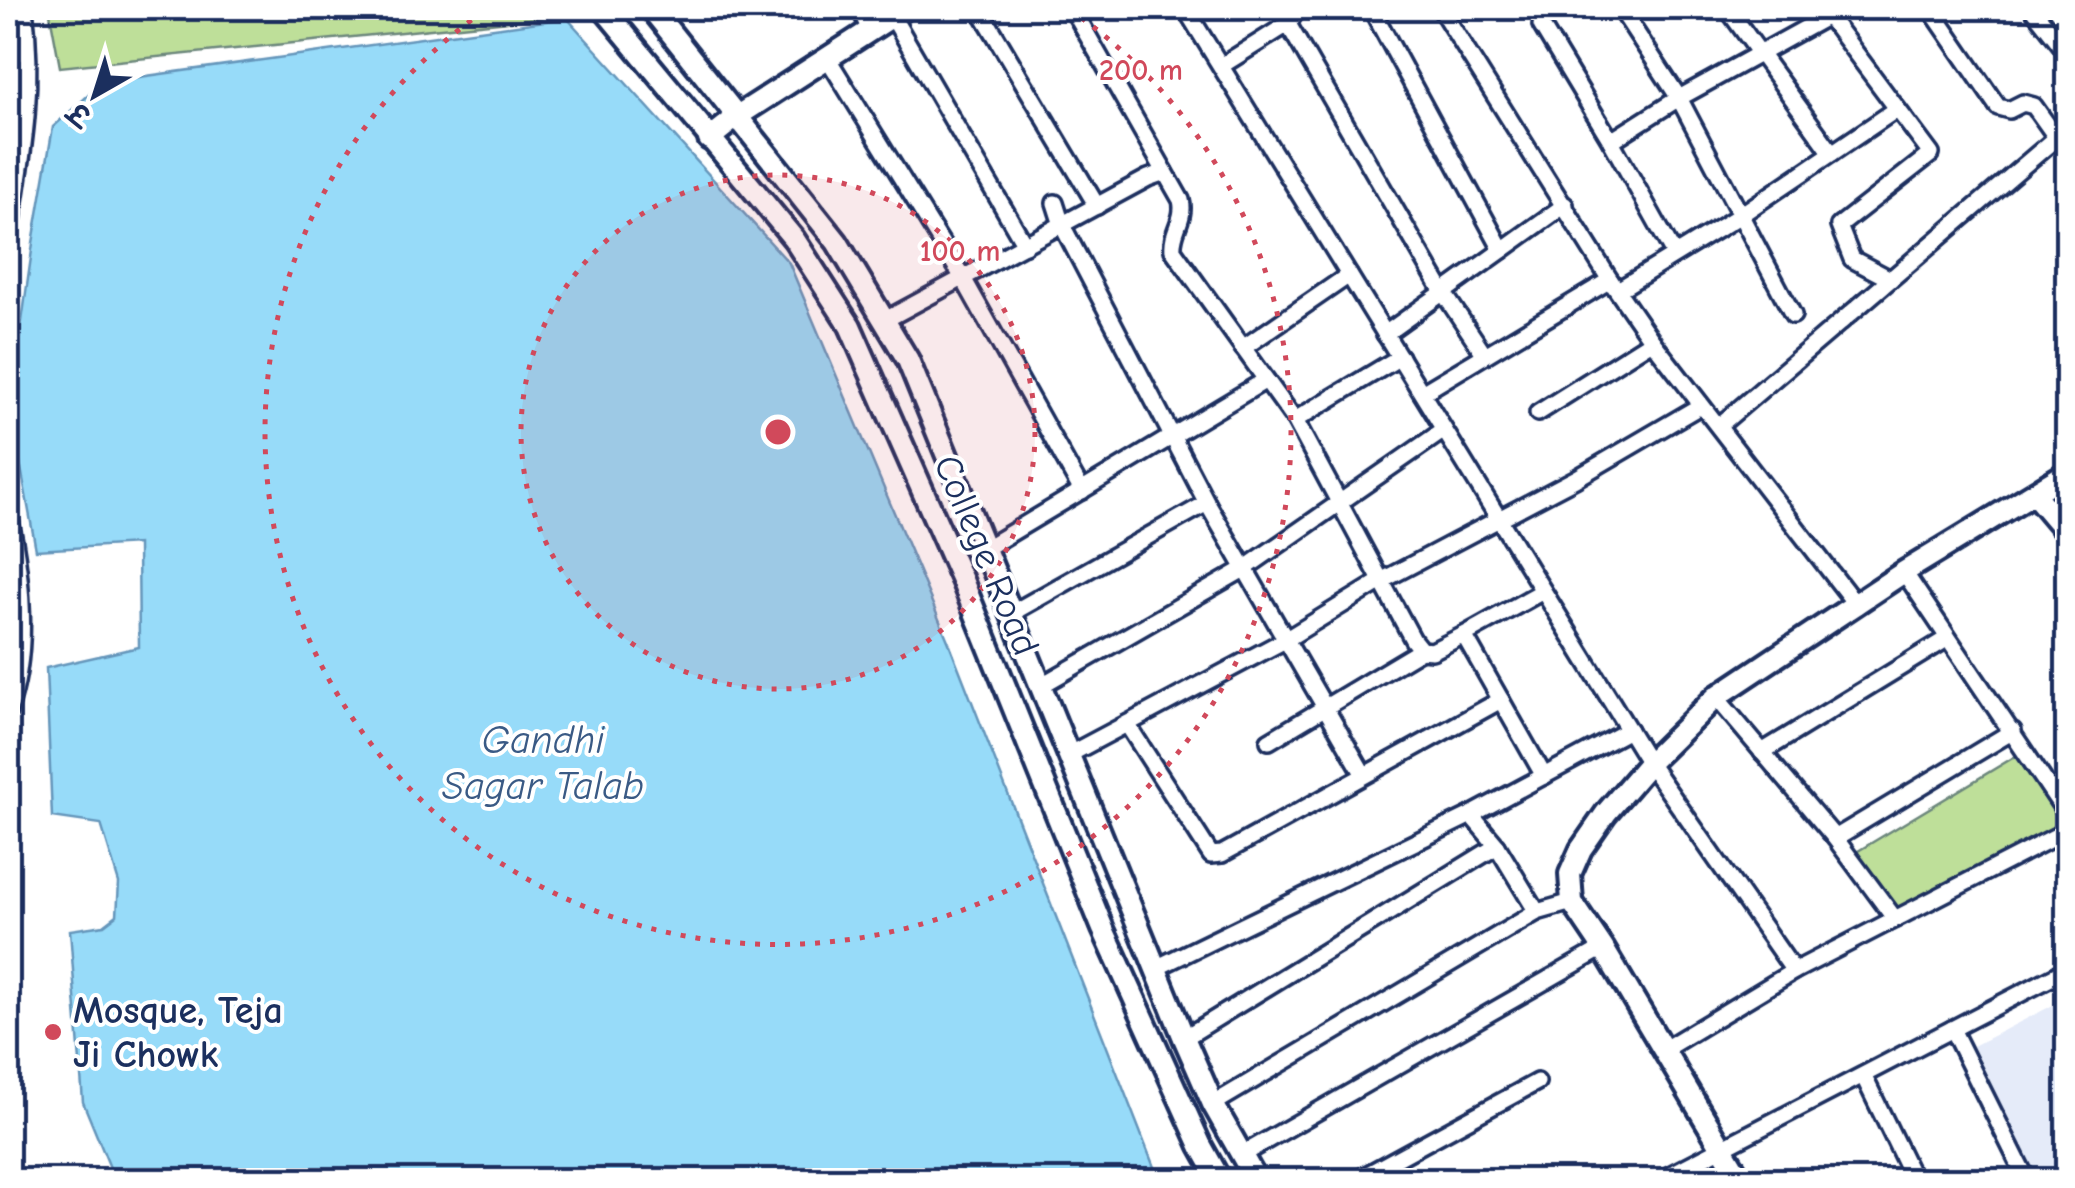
<svg xmlns="http://www.w3.org/2000/svg" width="2075" height="1188" font-family="'Comic Neue','Playpen Sans Deva',sans-serif">
	<rect width="100%" height="100%" fill="#fff"/>
	<filter id="ink" filterUnits="userSpaceOnUse"><feTurbulence type="fractalNoise" baseFrequency=".01" numOctaves="2"/><feDisplacementMap in="SourceGraphic" scale="20" xChannelSelector="R" yChannelSelector="G"/><feConvolveMatrix kernelMatrix="1 2 1 2 8 2 1 2 1" color-interpolation-filters="sRGB"/></filter>
	<g filter="url(#ink)">
		<polygon fill="#e5ebf9" points="2067,998 2067,1180 2039,1180 1973,1046"/>
		<g fill="#bedf99" stroke="#6c877c" stroke-width="2.5">
			<polygon points="49,8 542,8 549,17 60,67"/>
			<polygon points="2016,756 2065,824 1903,916 1853,854"/>
		</g>
		<polygon fill="#97dbf9" stroke="#6596bb" stroke-width="2.5" points="567,18 789,263 949,643 1159,1180 115,1180 83,1102 70,930 104,925 117,915 119,883 101,824 52,817 46,668 139,647 138,544 36,550 10,407 33,243 53,127 103,82"/>
		<g fill="none" stroke-linecap="round" stroke-linejoin="round">
			<g stroke="#1b2f5e" stroke-width="22">
				<g id="street">
					<polyline points="860,8 870,31"/>
					<polyline points="979,8 1097,206"/>
					<path d="M1072 8 1181 200C1186 219 1171 231 1173 250L1295 420 1413 640 1421 650 1432 651 1464 635"/>
					<polyline points="1185,8 1649,763 1794,971"/>
					<polyline points="1371,8 1502,250"/>
					<polyline points="1440,8 1610,280 1652,341 1857,606"/>
					<polyline points="1620,8 1679,98 1793,315"/>
					<polyline points="1727,8 1832,153"/>
					<polyline points="1822,8 1931,154 1839,226 1852,259 1890,279"/>
					<polyline points="1930,8 1998,107 2009,110 2023,103 2034,106 2068,154"/>
					<polyline points="2032,8 2068,54"/>
					<polyline points="892,16 1025,245"/>
					<polyline points="1288,24 1443,292 1485,355"/>
					<polyline points="1541,25 1611,141"/>
					<polyline points="1221,66 1288,24 1298,8"/>
					<polyline points="833,67 963,278 1082,491"/>
					<polyline points="1055,203 1062,225 1207,503 1364,775"/>
					<path d="M8 246C21 161 35 94 24 8"/>
					<polyline points="1674,254 1611,141 1679,98 1828,16"/>
					<polyline points="1618,290 1739,216 1897,109"/>
					<polyline points="885,320 1148,178 1165,172"/>
					<polyline points="1385,334 1565,205"/>
					<polyline points="1243,348 1349,275"/>
					<polyline points="1422,393 1610,280"/>
					<polyline points="1538,413 1652,341"/>
					<polyline points="1295,420 1400,357"/>
					<polyline points="1720,425 2056,138"/>
					<path d="M8 511C22 575 30 649 8 712"/>
					<polyline points="986,548 1266,380"/>
					<polyline points="1904,572 2068,816"/>
					<polyline points="1543,591 1464,635 1544,776"/>
					<polyline points="1012,613 1207,503"/>
					<polyline points="1042,685 1244,569 1444,430"/>
					<polyline points="1716,697 1835,838 1895,919 2068,830"/>
					<polyline points="1127,724 1211,855 1222,854 1501,700"/>
					<polyline points="1269,741 1421,650"/>
					<polyline points="1762,752 1948,638"/>
					<polyline points="1070,754 1285,640 1381,581 1575,479 1700,406"/>
					<polyline points="1471,815 1629,730"/>
					<polyline points="1835,838 2013,731"/>
					<polyline points="1156,968 1471,815 1497,846 1537,912"/>
					<polyline points="1952,1029 2027,1180"/>
					<polyline points="1184,1038 1497,846"/>
					<polyline points="1663,1050 1794,971 1895,919"/>
					<polyline points="1864,1077 1914,1180"/>
					<polyline points="1213,1104 1537,912 1572,902"/>
					<polyline points="1243,1154 1603,948"/>
					<polyline points="1357,1180 1537,1082"/>
					<polyline points="1660,1180 2068,969"/>
				</g>
			</g>
			<g stroke="#1b2f5e" stroke-width="28">
				<g id="secondary">
					<polyline points="603,8 794,239 850,326 962,580 1103,929 1201,1146 1220,1180"/>
					<polyline points="651,8 837,242 908,360 1184,1038 1213,1104 1256,1180"/>
					<polyline points="709,139 739,115 905,8"/>
					<polyline points="2035,495 2068,534"/>
					<polyline points="1741,1180 1603,948 1572,902 1570,874 1581,849 1606,813 1649,763 1716,697 1904,572 2068,472"/>
				</g>
			</g>
			<use href="#street" stroke="#fff" stroke-width="15"/>
			<use href="#secondary" stroke="#fff" stroke-width="20"/>
		</g>
	</g>
	<circle cx="778" cy="432" r="257" fill="#d1495b" fill-opacity=".12"/>
	<g fill="none" stroke="#d1495b" stroke-width="5" stroke-dasharray="5 10">
		<circle cx="778" cy="432" r="257"/>
		<path d="M1069 9A513 513 0 1 1 487 9"/>
	</g>
	<circle fill="#d1495b" stroke="#fff" stroke-width="4" cx="53" cy="1032" r="10"/>
	<g text-anchor="middle" stroke-width="8" stroke-linejoin="round" paint-order="stroke">
		<g font-size="38" fill="#1b2f5e" stroke="#fff">
			<text transform="translate(987 555) rotate(67)" y="13">College Road</text>
		</g>
		<g font-size="38" font-weight="bold" fill="#1b2f5e" stroke="#fff" text-anchor="start">
			<text x="73" y="1023">Mosque, Teja<tspan x="73" dy="44">Ji Chowk</tspan></text>
		</g>
		<g font-size="40" font-style="italic" fill="#3a5a85" stroke="#fff">
			<text x="543" y="753">Gandhi<tspan x="543" dy="46">Sagar Talab</tspan></text>
		</g>
	</g>
	<circle cx="778" cy="432" r="15" fill="#d1495b" stroke="#fff" stroke-width="5"/>
	<g font-size="30" text-anchor="middle" font-weight="bold" fill="#d1495b" stroke="#fff" stroke-width="8" stroke-linejoin="round" paint-order="stroke">
		<text x="1141" y="80">200 m</text>
		<text x="960" y="261">100 m</text>
	</g>
	<rect width="2075" height="1188" fill="none" stroke="#fff" stroke-width="40"/>
	<rect x="20" y="20" width="2035" height="1148" fill="none" stroke="#1b2f5e" stroke-width="4" filter="url(#ink)"/>
	<g transform="translate(95 95) rotate(219)" stroke="#ffffff" stroke-width="8" paint-order="stroke">
	<path d="M0-8L18 38L0 25L-18 38Z" fill="#1b2f5e"/>
	<text y="-15" font-size="28" font-weight="bold" text-anchor="middle" fill="#1b2f5e">उ</text>
	</g>
</svg>
